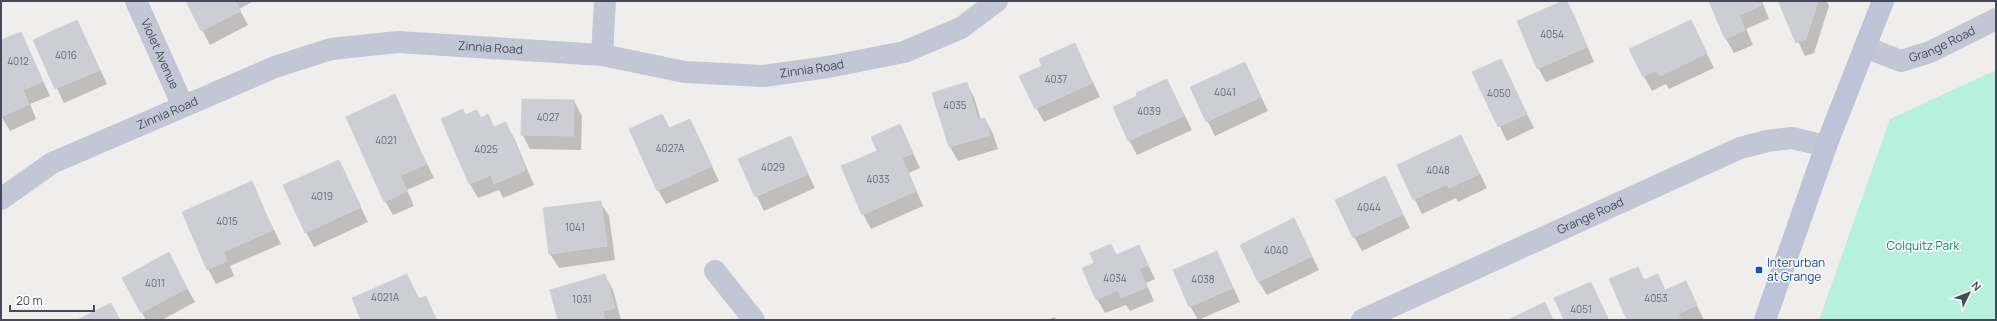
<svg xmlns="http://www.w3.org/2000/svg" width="1997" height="321" font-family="Manrope,sans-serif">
	<rect width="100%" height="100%" fill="#f0eded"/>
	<polygon fill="#b7f1dd" points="1996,70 1996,320 1819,320 1890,119"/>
	<g fill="#0003">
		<polygon points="187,1 254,1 239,9 248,25 210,45"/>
		<polygon points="1566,1 1574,15 1594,62 1546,82 1538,68"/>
		<polygon points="1710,1 1762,1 1769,19 1746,29 1753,45 1734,53 1726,39"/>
		<polygon points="1779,1 1827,1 1829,6 1814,53 1805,56"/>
		<polygon points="77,21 107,84 64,103 34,40"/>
		<polygon points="1690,21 1714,68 1669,89 1666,84 1652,91 1644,77"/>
		<polygon points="21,33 50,96 30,104 36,119 10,131 1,116 1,42"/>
		<polygon points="1075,45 1100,97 1044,122 1036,108 1044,66"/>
		<polygon points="1500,60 1534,128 1507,141 1473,72"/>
		<polygon points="1245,63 1268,111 1215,136 1191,88"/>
		<polygon points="1167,80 1192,130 1137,155 1129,140"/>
		<polygon points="966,83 974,97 981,120 985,119 993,134 998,149 958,161 950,147"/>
		<polygon points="394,96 434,178 407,190 414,206 393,215 385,201"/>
		<polygon points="574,101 582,116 581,150 530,149 522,134"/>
		<polygon points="662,115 670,129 690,120 719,181 666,204 658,190"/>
		<polygon points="488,116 495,128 506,123 514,138 534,185 503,198 499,190 478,198 470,184 443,119 481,119"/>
		<polygon points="900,125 920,168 909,173 923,206 871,229 863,214 878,151"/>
		<polygon points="1461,136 1487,188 1458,202 1456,198 1422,214 1398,166"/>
		<polygon points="790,137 815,188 764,211 739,160"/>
		<polygon points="338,161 368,222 314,247 306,232"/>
		<polygon points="1385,178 1410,228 1362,251 1354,237"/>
		<polygon points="251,183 281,244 230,266 234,276 216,284 208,269"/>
		<polygon points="600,202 609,216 615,260 559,268 550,254"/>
		<polygon points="1301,234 1319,270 1267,295 1258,281"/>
		<polygon points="1111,245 1117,255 1139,246 1155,279 1146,283 1154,301 1130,311 1126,305 1105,313 1097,299 1095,263"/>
		<polygon points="1217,253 1240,302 1198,320 1190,306"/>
		<polygon points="176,268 195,302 162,320 146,320 123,278"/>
		<polygon points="1638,268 1645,281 1657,275 1666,291 1686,283 1704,320 1628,320"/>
		<polygon points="407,275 420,300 425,297 437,320 362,320"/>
		<polygon points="605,276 613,290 621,320 559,320"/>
		<polygon points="1591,283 1609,320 1565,320"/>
		<polygon points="1055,317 1056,320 1047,320"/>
	</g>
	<g fill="#cccdd5" stroke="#d0d1d9">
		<polygon points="186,1 235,1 241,11 201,31"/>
		<polygon points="1563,1 1567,1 1587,47 1537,69 1517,21"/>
		<polygon points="1709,1 1760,1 1762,5 1739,15 1745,30 1725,39"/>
		<polygon points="1778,1 1818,1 1806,39 1796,43"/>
		<polygon points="77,20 100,70 55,89 33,40"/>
		<polygon points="1691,20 1707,53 1660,76 1657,70 1643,77 1629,49"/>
		<polygon points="21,32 43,81 23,90 29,104 1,117 1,40"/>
		<polygon points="1075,43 1092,83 1035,109 1019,76 1042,66 1039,59"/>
		<polygon points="1501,59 1527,114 1498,127 1472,72"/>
		<polygon points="1245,62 1261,97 1206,122 1190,87"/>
		<polygon points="1167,79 1184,116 1128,141 1113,107 1137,96 1136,93"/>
		<polygon points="967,82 978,120 985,118 990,135 949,147 932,93"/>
		<polygon points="395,94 426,164 400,176 407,191 384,202 346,117"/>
		<polygon points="522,99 574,100 573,136 521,135"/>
		<polygon points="463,109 465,115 477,110 481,118 488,114 494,127 506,122 526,170 494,184 491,175 469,184 441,119"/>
		<polygon points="662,114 669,128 690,119 712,166 657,191 629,129"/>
		<polygon points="900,124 913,153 902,158 916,191 862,215 841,166 877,151 871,137"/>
		<polygon points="1461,135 1479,174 1449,188 1447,184 1413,200 1397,165"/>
		<polygon points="791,136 808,174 755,197 738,159"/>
		<polygon points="339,160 361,207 305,233 283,185"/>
		<polygon points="1385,176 1403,214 1353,238 1335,200"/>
		<polygon points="252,181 273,230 223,252 227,261 207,270 182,212"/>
		<polygon points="601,201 607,246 549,254 543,208"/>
		<polygon points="1294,218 1312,256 1258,282 1240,245"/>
		<polygon points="1111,244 1116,255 1139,245 1148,265 1139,269 1147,287 1121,298 1118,290 1096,300 1082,268 1094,263 1090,253"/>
		<polygon points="1217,251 1233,288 1189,307 1173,270"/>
		<polygon points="169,252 187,288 141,313 122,278"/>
		<polygon points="1638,267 1644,280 1658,274 1665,290 1686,281 1697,305 1678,314 1681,320 1627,320 1609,279"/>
		<polygon points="407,274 418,299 426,296 436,320 361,320 352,298"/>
		<polygon points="605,274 615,308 603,311 605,320 558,320 550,290"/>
		<polygon points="1591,282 1608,320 1564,320 1554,298"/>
		<polygon points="1545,302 1553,320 1508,320"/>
		<polygon points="111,303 120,320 77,320"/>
	</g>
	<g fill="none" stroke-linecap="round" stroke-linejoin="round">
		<g stroke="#c2c7d5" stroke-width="22">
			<path id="s1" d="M136 1 183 106"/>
			<path id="s2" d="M1865 47 1901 61 1930 52 1996 19"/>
			<polyline points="602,55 605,1"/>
			<path id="s3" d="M1 199 52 163 275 67 331 49 398 42 602 55 685 72 764 76 828 67 904 52 961 28 997 1"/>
			<polyline points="715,271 754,320"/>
			<path id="s4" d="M1362 320 1740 148 1767 141 1792 138 1826 146"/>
		</g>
		<polyline stroke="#bec4d7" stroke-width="22" points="1765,320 1826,146 1883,1"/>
	</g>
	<rect fill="#1a4fb4" stroke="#fff" stroke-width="1.5" x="1755" y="266" width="8" height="8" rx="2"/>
	<g text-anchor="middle" stroke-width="3" stroke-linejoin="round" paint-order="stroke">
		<g font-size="10" fill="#666b7a">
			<text x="1552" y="38">4054</text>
			<text x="66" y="59">4016</text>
			<text x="18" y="65">4012</text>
			<text x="1056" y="83">4037</text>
			<text x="1225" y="96">4041</text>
			<text x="1499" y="97">4050</text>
			<text x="955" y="109">4035</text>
			<text x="1149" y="115">4039</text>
			<text x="548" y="121">4027</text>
			<text x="386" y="144">4021</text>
			<text x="670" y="152">4027A</text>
			<text x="486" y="153">4025</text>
			<text x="773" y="171">4029</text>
			<text x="1438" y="174">4048</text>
			<text x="878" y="183">4033</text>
			<text x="322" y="200">4019</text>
			<text x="1369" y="211">4044</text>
			<text x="227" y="225">4015</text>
			<text x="575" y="231">1041</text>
			<text x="1276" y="254">4040</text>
			<text x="1115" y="282">4034</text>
			<text x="1203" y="283">4038</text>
			<text x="155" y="287">4011</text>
			<text x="385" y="301">4021A</text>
			<text x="1656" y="302">4053</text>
			<text x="582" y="303">1031</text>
			<text x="1581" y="313">4051</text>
		</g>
		<g font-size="12" fill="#444a5b" stroke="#fff">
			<text dy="4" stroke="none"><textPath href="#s2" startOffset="83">Grange Road</textPath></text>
			<text dy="4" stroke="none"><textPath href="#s3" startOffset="524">Zinnia Road</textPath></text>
			<text dy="4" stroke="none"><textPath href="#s1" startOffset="58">Violet Avenue</textPath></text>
			<text dy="4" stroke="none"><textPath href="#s3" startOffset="848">Zinnia Road</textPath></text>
			<text dy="4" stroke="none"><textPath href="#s3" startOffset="188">Zinnia Road</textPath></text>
			<text dy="4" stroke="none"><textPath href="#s4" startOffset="251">Grange Road</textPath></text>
		</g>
		<g font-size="12" fill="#118065" stroke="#fff">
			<text x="1923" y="250">Colquitz Park</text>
		</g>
		<g font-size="12" fill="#164399" stroke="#fff" text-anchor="start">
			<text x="1767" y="267">Interurban<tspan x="1767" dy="14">at Grange</tspan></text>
		</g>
	</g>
	<rect width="1997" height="321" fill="none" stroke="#444a5b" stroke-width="4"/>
	<g transform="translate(1969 293) rotate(47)" stroke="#ffffff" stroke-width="3" paint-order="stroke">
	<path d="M0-3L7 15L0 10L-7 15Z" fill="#444a5b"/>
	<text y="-6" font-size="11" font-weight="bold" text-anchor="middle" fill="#444a5b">N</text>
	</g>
	<path d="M10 305v6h84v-6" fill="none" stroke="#444a5b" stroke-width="2"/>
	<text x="16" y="305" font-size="12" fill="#444a5b" stroke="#ffffff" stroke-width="3" paint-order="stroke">20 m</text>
</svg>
